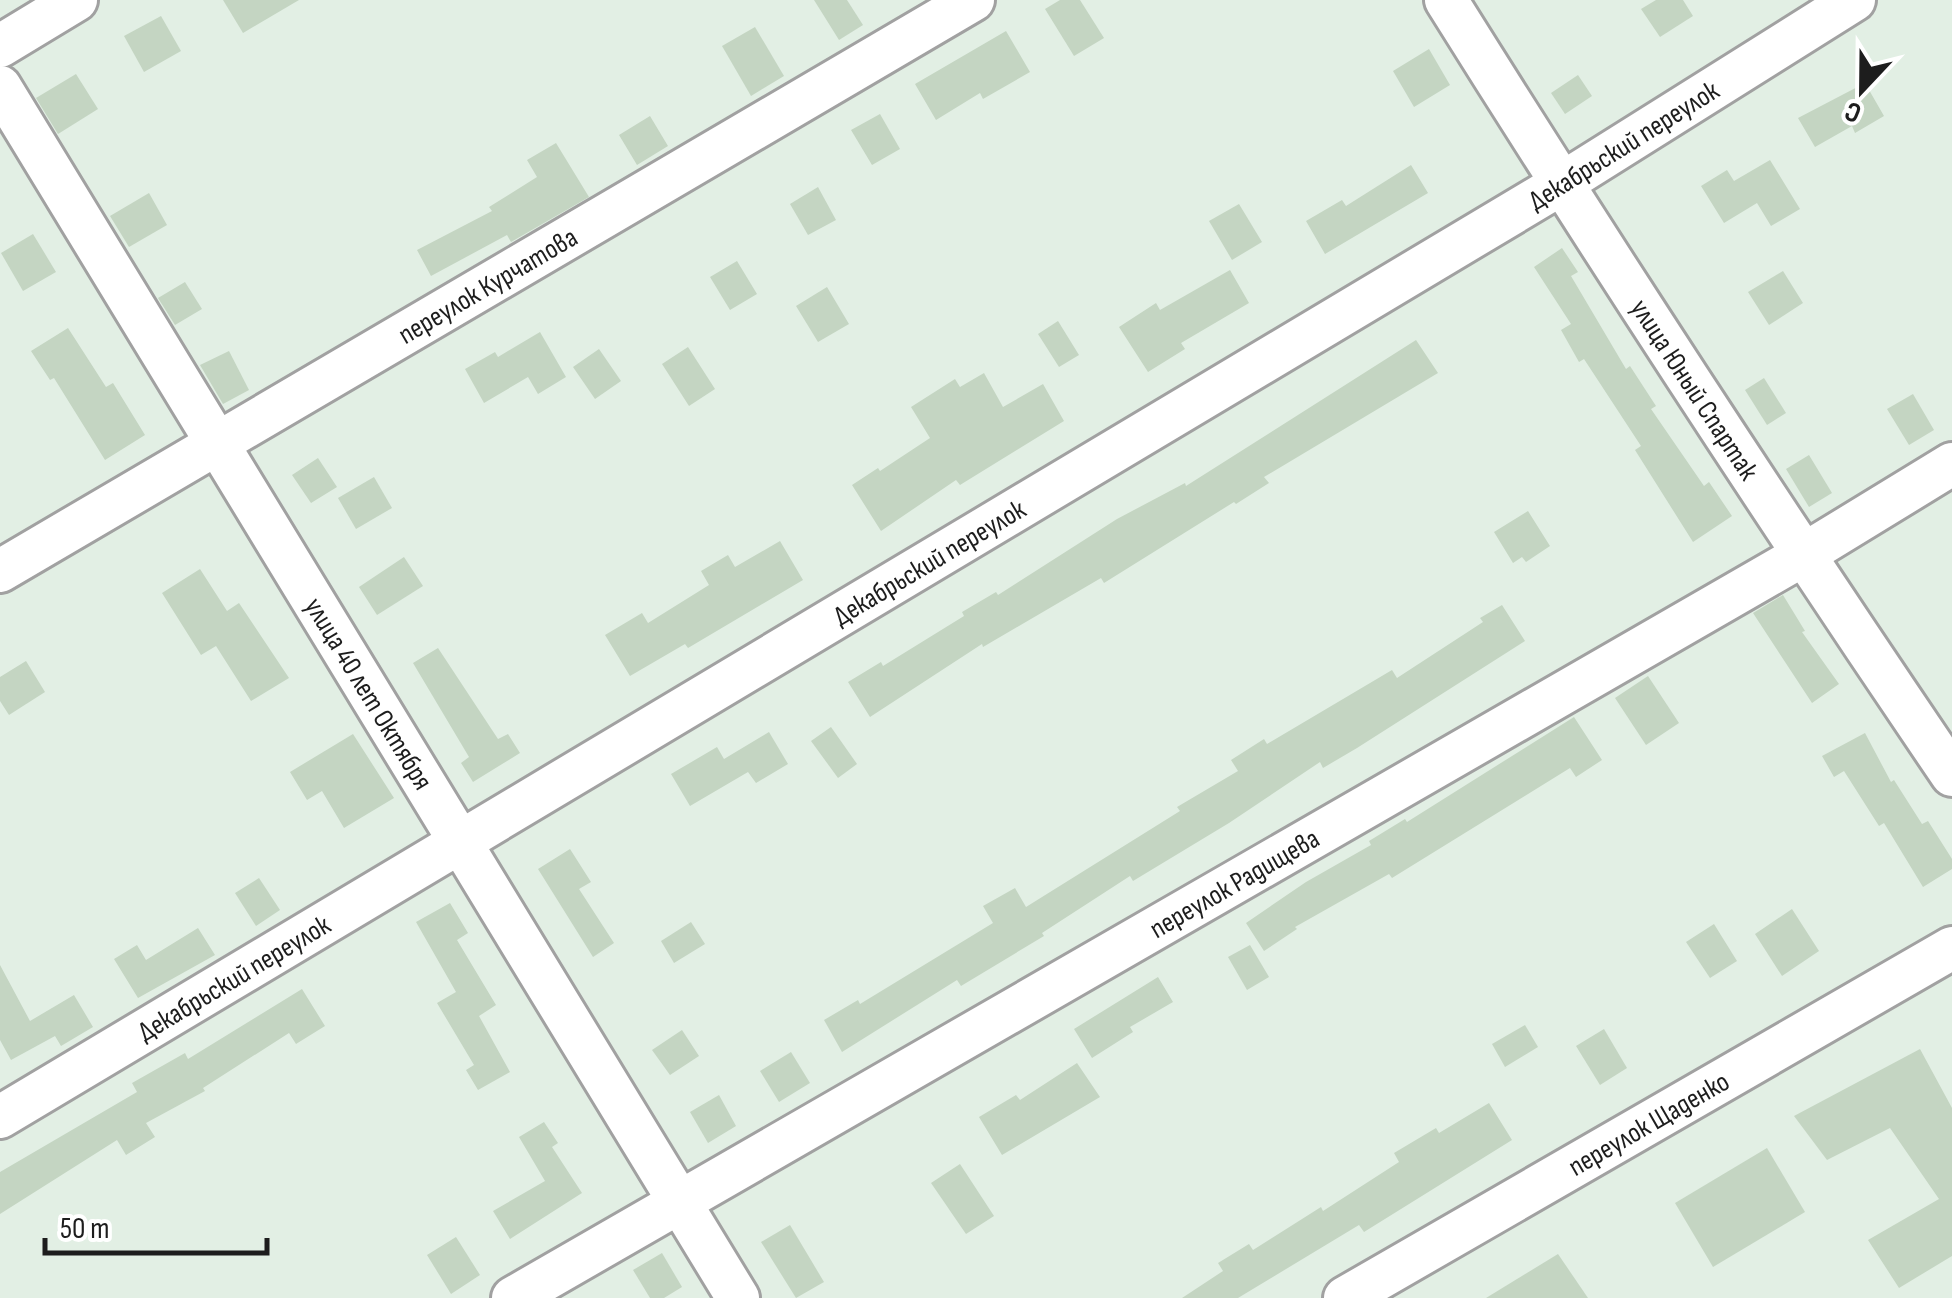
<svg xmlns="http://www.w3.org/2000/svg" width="1952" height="1298" font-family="'Sofia Sans Condensed',sans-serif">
	<rect width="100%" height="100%" fill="#e2efe4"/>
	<g fill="#c4d5c2">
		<polygon points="223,0 299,0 243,33"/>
		<polygon points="814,0 847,0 863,25 839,40"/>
		<polygon points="1060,0 1080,0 1104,38 1074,56 1045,9"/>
		<polygon points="1656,0 1683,0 1693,16 1660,37 1641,9"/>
		<polygon points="161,16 181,51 144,72 124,36"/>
		<polygon points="755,27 784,76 751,96 722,46"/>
		<polygon points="1006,31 1030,72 983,99 980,93 936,120 915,84"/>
		<polygon points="1429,49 1450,85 1414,107 1393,71"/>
		<polygon points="76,74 98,109 58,134 36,98"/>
		<polygon points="1578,75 1592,96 1565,114 1551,93"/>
		<polygon points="1865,83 1884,116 1855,133 1852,126 1815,147 1798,118"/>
		<polygon points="880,114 900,149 872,165 851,130"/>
		<polygon points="650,116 668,146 637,165 619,135"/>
		<polygon points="556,143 589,197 511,242 507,235 431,276 417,250 492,211 489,207 537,177 527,160"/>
		<polygon points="1770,160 1800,209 1771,226 1757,203 1724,223 1701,186 1727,170 1734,181"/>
		<polygon points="1411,165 1428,193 1325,254 1306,221 1342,200 1346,206"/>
		<polygon points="818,187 836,220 808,235 790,204"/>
		<polygon points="149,193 167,225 129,247 110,216"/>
		<polygon points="1239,204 1262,242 1232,260 1209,221"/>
		<polygon points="33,234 56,272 23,291 1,253"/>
		<polygon points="1562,248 1578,272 1571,276 1626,369 1630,366 1656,406 1651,409 1704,486 1709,482 1732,516 1693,542 1635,450 1641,446 1584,359 1579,362 1561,330 1571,324 1534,267"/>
		<polygon points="737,261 757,294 730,310 710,277"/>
		<polygon points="1230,270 1249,303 1181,343 1185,349 1148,372 1119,327 1156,303 1160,310"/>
		<polygon points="1783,271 1803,303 1769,325 1748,292"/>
		<polygon points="185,282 202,309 175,325 158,298"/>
		<polygon points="827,287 849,324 818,342 796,306"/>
		<polygon points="1058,321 1079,355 1059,367 1038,334"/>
		<polygon points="68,328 106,387 113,383 145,435 105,460 54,378 50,380 31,351"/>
		<polygon points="540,332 566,377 538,394 528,377 484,403 465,369 495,352 498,357"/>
		<polygon points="1416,340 1438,373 1264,477 1269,483 1236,504 1234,502 1104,583 1101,578 983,647 982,644 870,717 848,682 881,662 883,666 964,616 962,612 996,592 998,595 1117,519 1185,483 1186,486"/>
		<polygon points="688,347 715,389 689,406 662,364"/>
		<polygon points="599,349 621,381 595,399 573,367"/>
		<polygon points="229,351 249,390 223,404 200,365"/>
		<polygon points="984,373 1003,407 1043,384 1064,421 960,485 956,480 881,531 852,485 878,468 880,471 930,438 911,407 955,379 960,387"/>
		<polygon points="1764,378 1786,413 1767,425 1745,390"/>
		<polygon points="1913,394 1934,430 1909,445 1887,409"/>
		<polygon points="1809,455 1832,493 1809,507 1786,469"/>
		<polygon points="318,458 337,487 311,503 292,475"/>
		<polygon points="374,477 392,508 356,529 338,498"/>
		<polygon points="1528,511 1550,546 1526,562 1522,557 1513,563 1494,532"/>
		<polygon points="780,541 803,580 688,648 685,644 630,676 605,635 642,613 648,623 709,585 701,571 728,555 735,567"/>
		<polygon points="404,557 423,586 377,615 359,587"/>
		<polygon points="200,569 227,611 239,603 289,678 251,701 216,646 201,655 162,593"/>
		<polygon points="1783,595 1805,631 1802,632 1839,684 1812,703 1753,613"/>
		<polygon points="1502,605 1525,641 1357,748 1323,768 1320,762 1229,823 1133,881 1130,876 1042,933 1044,936 961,986 957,980 842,1052 824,1020 858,1000 860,1004 993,923 983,906 1015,888 1026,907 1180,811 1177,807 1238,771 1231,760 1264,739 1267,744 1392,670 1397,678 1483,622 1480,618"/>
		<polygon points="438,648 498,739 508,734 520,753 473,782 461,763 469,757 413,663"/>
		<polygon points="26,661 45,692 9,715 0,701 0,677"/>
		<polygon points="1648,676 1679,723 1646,745 1615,698"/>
		<polygon points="1574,717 1602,760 1576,777 1570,768 1392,878 1389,874 1295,927 1297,929 1264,951 1246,923 1306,882 1371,845 1369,841 1405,819 1407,822"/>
		<polygon points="831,727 857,764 838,778 811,741"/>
		<polygon points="769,732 788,764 756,783 748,772 690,806 671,774 717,747 724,759"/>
		<polygon points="1865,733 1891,782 1894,780 1922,824 1928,821 1952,859 1952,869 1923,887 1884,823 1879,826 1844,771 1834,777 1822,756"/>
		<polygon points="353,734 394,798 344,828 322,791 307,800 290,772"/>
		<polygon points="570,849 591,882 579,889 614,943 593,957 538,869"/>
		<polygon points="259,878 280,910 256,926 235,893"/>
		<polygon points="450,903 468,933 457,940 496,1005 479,1016 510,1072 478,1090 466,1070 474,1065 437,1003 456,992 416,922"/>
		<polygon points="1792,909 1819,951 1782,976 1755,934"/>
		<polygon points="691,922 705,944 674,963 661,941"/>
		<polygon points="1714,924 1737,961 1710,978 1686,942"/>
		<polygon points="198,928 215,955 138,998 114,959 137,945 146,960"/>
		<polygon points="1250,945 1269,977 1247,990 1228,957"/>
		<polygon points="0,965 30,1021 74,995 93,1027 61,1046 55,1036 11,1060 0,1040"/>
		<polygon points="1158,977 1173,1002 1130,1027 1133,1032 1092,1058 1074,1029"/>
		<polygon points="302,989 325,1026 296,1044 289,1033 203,1088 205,1091 146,1123 155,1137 126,1155 117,1140 0,1214 0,1172 137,1092 132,1083 185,1053 188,1059"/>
		<polygon points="1525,1025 1538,1047 1505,1067 1492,1044"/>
		<polygon points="1604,1029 1627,1068 1600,1085 1576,1046"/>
		<polygon points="682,1030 699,1056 670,1075 652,1050"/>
		<polygon points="1920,1049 1952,1108 1952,1256 1899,1288 1868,1240 1939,1199 1890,1128 1827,1160 1794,1116"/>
		<polygon points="791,1052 810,1083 779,1102 760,1071"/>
		<polygon points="1077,1063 1100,1097 1002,1155 979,1117 1016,1095 1020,1100"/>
		<polygon points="719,1095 736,1126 708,1143 690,1112"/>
		<polygon points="1489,1103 1512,1140 1364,1232 1359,1225 1238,1298 1182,1298 1223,1271 1218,1263 1249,1244 1253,1250 1321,1207 1323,1211 1399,1162 1394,1153 1436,1128 1439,1133"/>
		<polygon points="544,1122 558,1143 552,1147 582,1193 510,1239 493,1211 545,1181 519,1137"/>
		<polygon points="1767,1148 1805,1212 1713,1267 1675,1203"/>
		<polygon points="960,1164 994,1216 966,1234 931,1183"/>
		<polygon points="790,1225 824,1282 796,1298 761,1242"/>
		<polygon points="456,1237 480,1275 451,1294 427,1255"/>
		<polygon points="662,1253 682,1287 664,1298 650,1298 633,1270"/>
		<polygon points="1558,1254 1588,1298 1486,1298"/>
	</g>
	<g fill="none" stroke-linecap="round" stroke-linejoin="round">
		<g stroke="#a1a1a1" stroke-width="48">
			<g id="minor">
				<path id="s1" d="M1446 0C1610 262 1779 520 1952 775"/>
				<polyline points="0,46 76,0"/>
				<path id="s2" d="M0 87 738 1298"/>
				<path id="s3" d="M0 571 973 0"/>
				<path id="s4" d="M0 1117 1561 184 1854 0"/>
				<path id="s5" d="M513 1298 1803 555 1952 464"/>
				<path id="s6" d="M1345 1298 1952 948"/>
			</g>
		</g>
		<use href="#minor" stroke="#fff" stroke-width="42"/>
	</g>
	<g text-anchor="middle" stroke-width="8" stroke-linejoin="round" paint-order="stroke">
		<g font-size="28" fill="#1d1d1d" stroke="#fff">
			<text dy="10" stroke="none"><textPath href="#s4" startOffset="1892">Декабрьский переулок</textPath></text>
			<text dy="10" stroke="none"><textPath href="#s3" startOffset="565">переулок Курчатова</textPath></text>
			<text dy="10" stroke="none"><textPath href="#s1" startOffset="462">улица Юный Спартак</textPath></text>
			<text dy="10" stroke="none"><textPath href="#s4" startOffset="1082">Декабрьский переулок</textPath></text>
			<text dy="10" stroke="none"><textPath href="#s2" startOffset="710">улица 40 лет Октября</textPath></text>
			<text dy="10" stroke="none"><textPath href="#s5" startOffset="832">переулок Радищева</textPath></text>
			<text dy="10" stroke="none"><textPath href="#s4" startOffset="272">Декабрьский переулок</textPath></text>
			<text dy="10" stroke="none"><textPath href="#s6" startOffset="350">переулок Щаденко</textPath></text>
		</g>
	</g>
	<g transform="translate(1862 90) rotate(202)" stroke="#ffffff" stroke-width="8" paint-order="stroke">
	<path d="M0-8L18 38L0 25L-18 38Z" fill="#1d1d1d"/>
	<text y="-15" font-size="28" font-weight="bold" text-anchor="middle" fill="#1d1d1d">С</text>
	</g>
	<path d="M45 1238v15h222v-15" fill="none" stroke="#1d1d1d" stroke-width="5"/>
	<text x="60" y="1238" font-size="30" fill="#1d1d1d" stroke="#ffffff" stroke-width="8" paint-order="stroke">50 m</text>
</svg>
